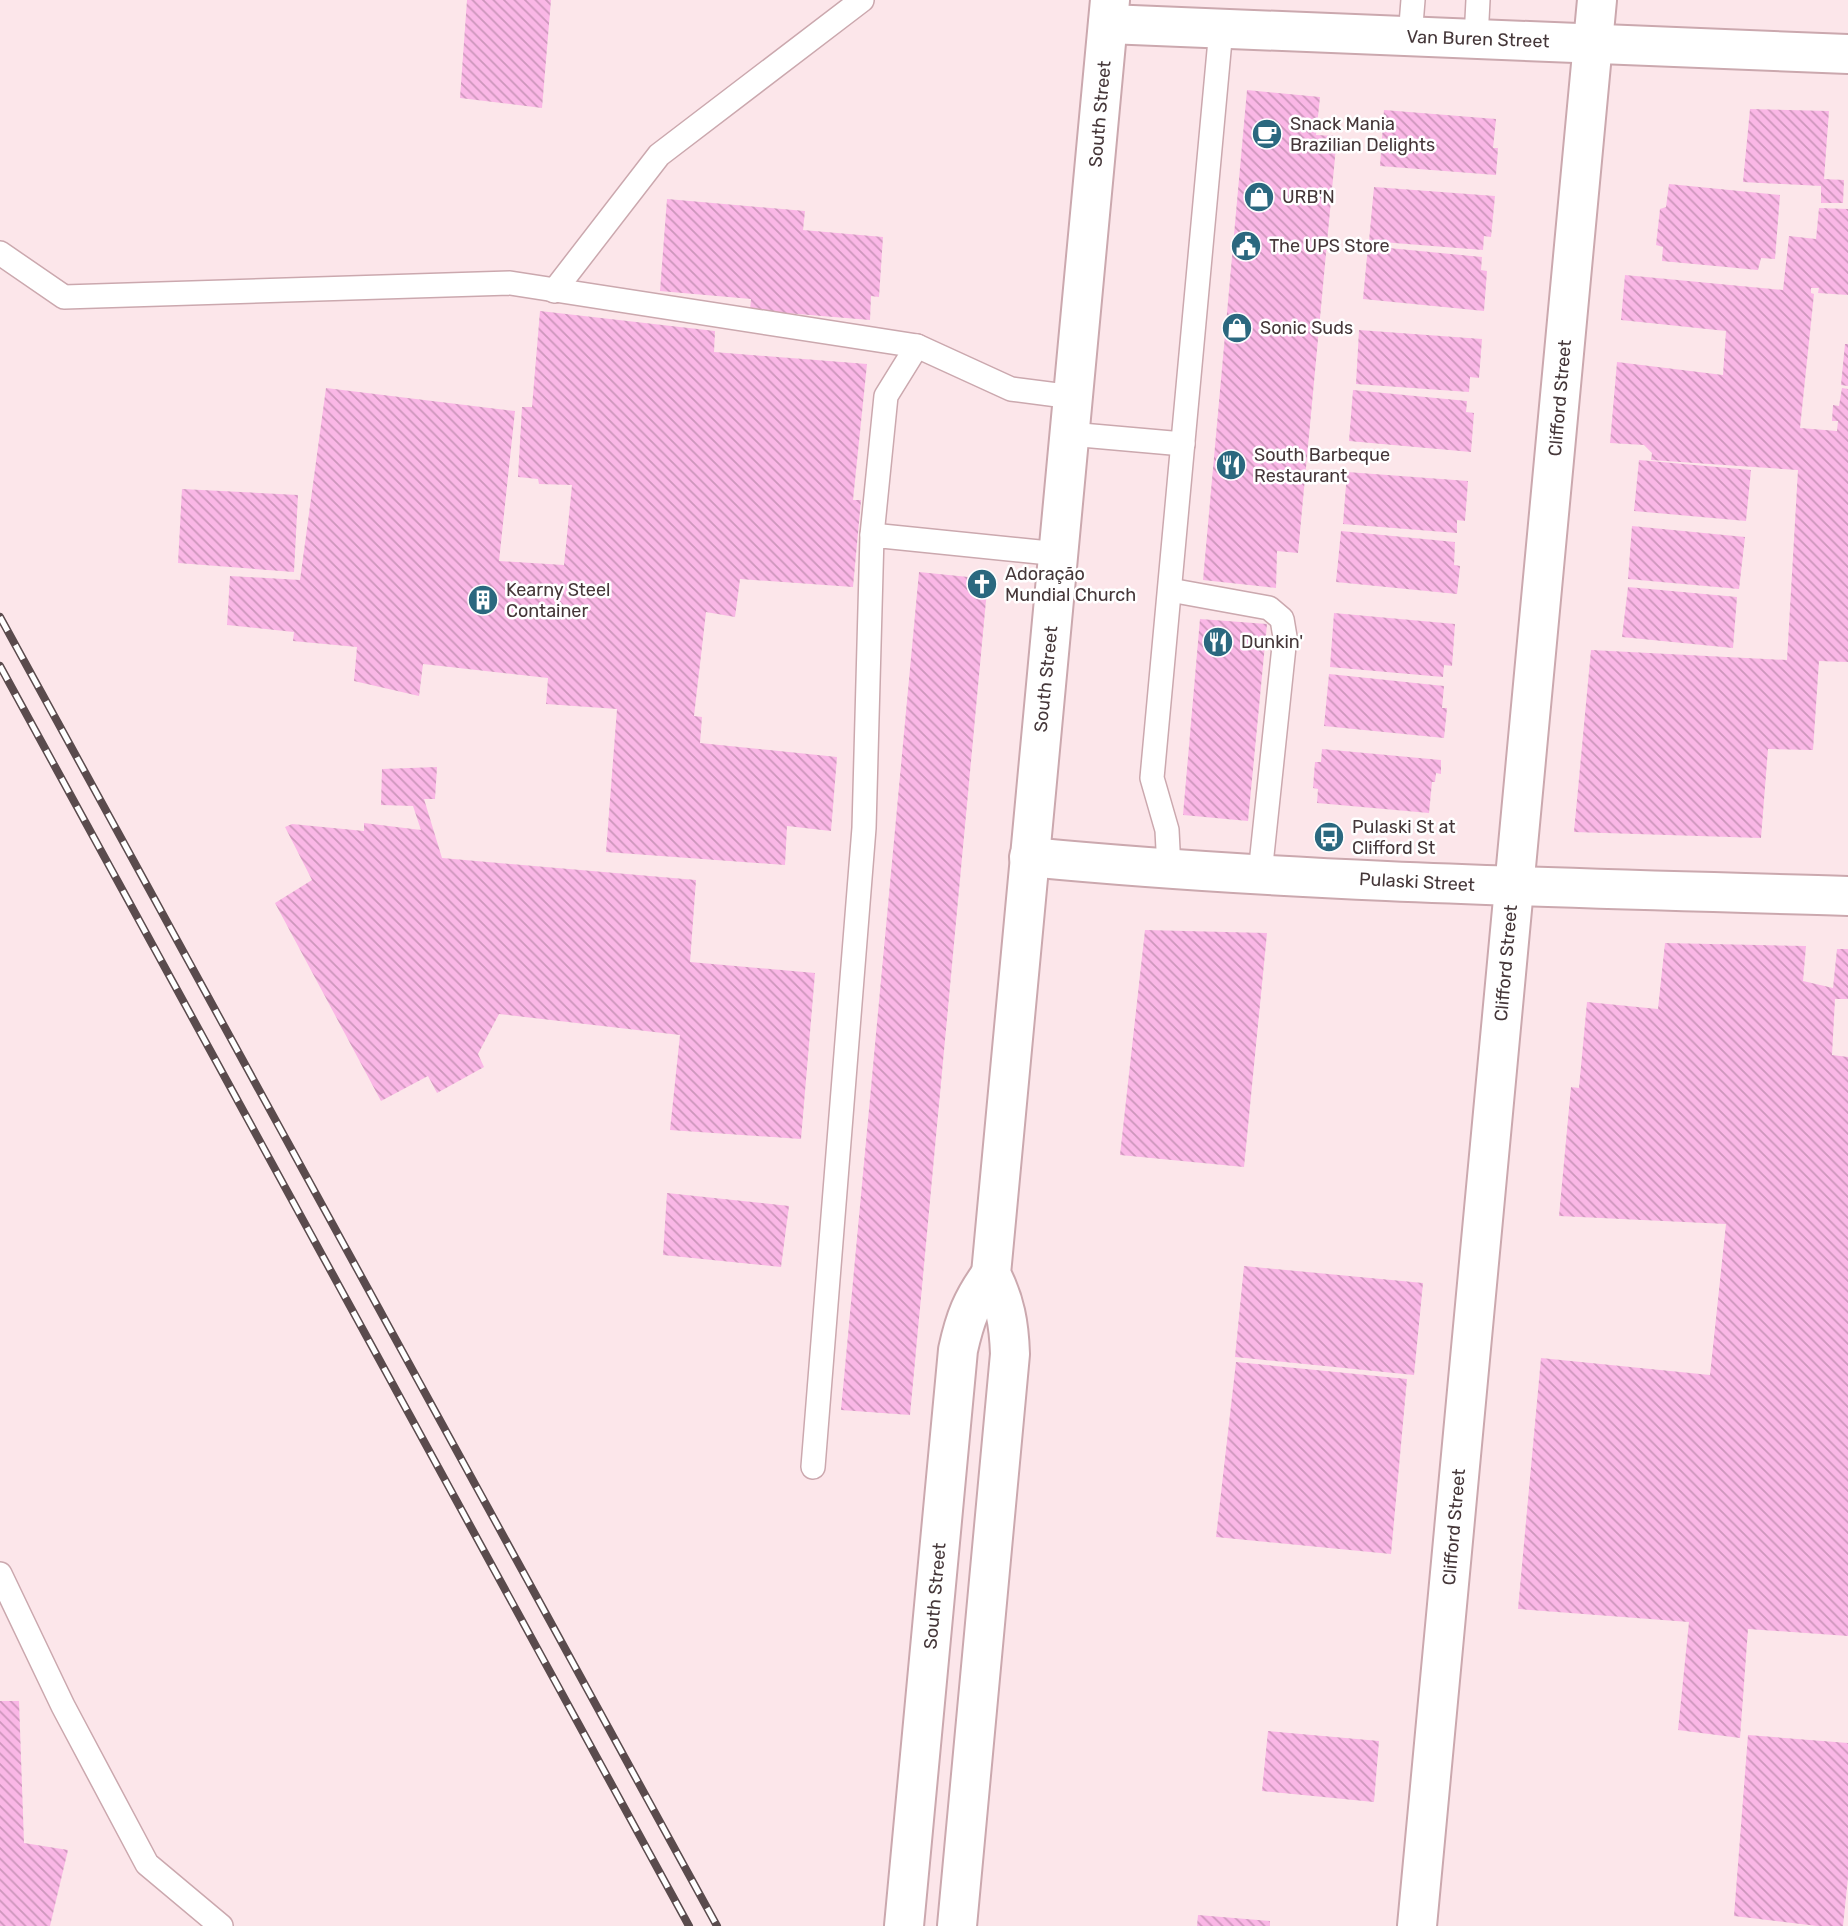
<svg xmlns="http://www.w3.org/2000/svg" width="1848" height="1926" font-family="Rubik,sans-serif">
	<defs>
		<pattern id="building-back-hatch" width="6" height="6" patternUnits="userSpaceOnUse" patternTransform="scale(1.75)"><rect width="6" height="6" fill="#fab7e6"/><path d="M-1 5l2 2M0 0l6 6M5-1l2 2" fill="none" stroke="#cc96bb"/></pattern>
	</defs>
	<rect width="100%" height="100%" fill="#fce6ea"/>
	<g fill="url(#building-back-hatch)">
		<polygon points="467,0 551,0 542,108 460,98"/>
		<polygon points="1247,90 1320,97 1316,135 1337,136 1298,553 1277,551 1276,588 1203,580"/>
		<polygon points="1750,109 1829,111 1824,179 1844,180 1843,203 1821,203 1821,186 1743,182"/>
		<polygon points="1384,110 1496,119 1493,148 1498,148 1496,175 1380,166"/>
		<polygon points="1669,184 1780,195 1775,259 1761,258 1758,270 1662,261 1663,247 1656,245 1660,209 1666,207"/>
		<polygon points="1374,187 1495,196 1491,237 1484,236 1483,250 1369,241"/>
		<polygon points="667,199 805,211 803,230 883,237 879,297 871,296 870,320 750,310 751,299 660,291"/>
		<polygon points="1819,208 1848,209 1848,295 1818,293 1819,288 1811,288 1811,293 1814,294 1800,428 1837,431 1838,421 1832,421 1833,405 1839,406 1842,388 1848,389 1848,662 1819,661 1813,750 1768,749 1761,838 1574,832 1591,650 1787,660 1798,470 1651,460 1652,453 1644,445 1610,443 1617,362 1723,375 1726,331 1621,320 1625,275 1783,290 1789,236 1816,239"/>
		<polygon points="1368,246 1482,257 1481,270 1487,271 1484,311 1363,299"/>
		<polygon points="540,311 715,331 714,352 867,364 853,500 861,500 853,587 740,579 735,617 706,612 694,716 702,717 700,743 837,757 831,831 787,826 785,865 606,852 617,709 546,704 548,678 423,664 419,696 354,681 357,647 293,641 294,632 227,625 230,576 300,580 326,388 515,411 499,561 564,565 572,485 539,484 538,479 518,477 522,407 532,407"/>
		<polygon points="1359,330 1482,339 1479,378 1470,377 1469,392 1356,384"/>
		<polygon points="1845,344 1848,344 1848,386 1841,385"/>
		<polygon points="1353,390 1467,401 1466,412 1474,413 1471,452 1349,441"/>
		<polygon points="1639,460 1751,470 1746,521 1634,511"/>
		<polygon points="1347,472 1468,481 1465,521 1457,520 1457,533 1343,524"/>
		<polygon points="182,489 298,495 294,572 178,563"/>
		<polygon points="1632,526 1745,537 1739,589 1628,579"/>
		<polygon points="1341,531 1455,542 1454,565 1460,566 1457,594 1336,582"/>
		<polygon points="919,572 988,579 910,1415 841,1410"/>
		<polygon points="1628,587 1737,597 1733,648 1622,637"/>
		<polygon points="1334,613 1455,624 1452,666 1444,665 1443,677 1330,667"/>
		<polygon points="1200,619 1267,624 1248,821 1183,815"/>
		<polygon points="1329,674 1444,686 1442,708 1447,708 1444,738 1324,726"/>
		<polygon points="1322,749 1441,760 1441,774 1436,773 1435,782 1432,782 1429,813 1317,803 1318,789 1313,788 1315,762 1321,762"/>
		<polygon points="437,767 435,799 424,799 442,858 696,880 690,962 815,973 801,1139 670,1130 680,1035 499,1014 478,1054 484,1067 437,1093 428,1076 381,1101 275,903 312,880 285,827 292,824 364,831 364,823 421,830 413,806 381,805 382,769"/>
		<polygon points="1145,930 1267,933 1244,1167 1120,1155"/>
		<polygon points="1665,943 1806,946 1803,981 1833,988 1837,949 1848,949 1848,999 1835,999 1832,1055 1848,1057 1848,1636 1748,1629 1740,1738 1678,1730 1689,1622 1518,1609 1541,1358 1710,1375 1726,1224 1559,1216 1571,1087 1579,1088 1587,1002 1658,1009"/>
		<polygon points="667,1193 789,1206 781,1267 663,1255"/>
		<polygon points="1244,1266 1423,1283 1414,1375 1235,1357"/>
		<polygon points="1236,1362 1407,1379 1391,1554 1216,1537"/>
		<polygon points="0,1701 19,1701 24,1843 68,1850 50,1926 0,1926"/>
		<polygon points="1268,1731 1379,1741 1374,1802 1262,1791"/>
		<polygon points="1748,1735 1848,1743 1848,1877 1843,1926 1817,1926 1734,1916"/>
		<polygon points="1198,1915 1270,1921 1270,1926 1197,1926"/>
	</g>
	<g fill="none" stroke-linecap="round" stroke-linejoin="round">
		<g stroke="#cba8ae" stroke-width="26">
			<g id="service">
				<polyline points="1410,37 1413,0"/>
				<polyline points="1476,39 1478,0"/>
				<polyline points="0,253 64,297 510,283 917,346 1011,389 1073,397"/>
				<polyline points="554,291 659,155 862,0"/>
				<polyline points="1070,434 1183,444"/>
				<polyline points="872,535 886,396 917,346"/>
				<polyline points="1170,590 1269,608 1282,619 1285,637 1260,874"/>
				<polyline points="1169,869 1167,830 1152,778 1221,29"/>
				<polyline points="813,1467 864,828 872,535 1059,554"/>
				<polyline points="0,1574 63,1706 147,1864 221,1926"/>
			</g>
		</g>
		<g stroke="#cba8ae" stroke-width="42">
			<g id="minor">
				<path d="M1029 857C1301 883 1575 888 1848 896"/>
				<polyline points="1417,1926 1597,0"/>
			</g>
		</g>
		<g stroke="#cba8ae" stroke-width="42">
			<polyline id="tertiary" points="1108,24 1848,54"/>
		</g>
		<g stroke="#cba8ae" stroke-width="42">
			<g id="secondary">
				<path d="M904 1926 958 1350C965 1318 972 1300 991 1274"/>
				<path d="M957 1926 1010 1354C1009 1324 1005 1301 991 1274L1110 0"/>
			</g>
		</g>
		<use href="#service" stroke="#fff" stroke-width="23"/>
		<use href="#minor" stroke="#fff" stroke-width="38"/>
		<use href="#tertiary" stroke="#fff" stroke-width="38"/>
		<use href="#secondary" stroke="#fff" stroke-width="38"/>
		<g stroke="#5a4b4d" stroke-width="8">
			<g id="rail">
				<polyline points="0,617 717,1926"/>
				<polyline points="0,666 689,1926"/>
			</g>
		</g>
		<use href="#rail" stroke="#fff" stroke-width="5" stroke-dasharray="16" stroke-linecap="butt"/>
	</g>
	<defs>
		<g id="cafe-disc" transform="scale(1.575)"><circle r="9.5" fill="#2b687f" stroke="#fff"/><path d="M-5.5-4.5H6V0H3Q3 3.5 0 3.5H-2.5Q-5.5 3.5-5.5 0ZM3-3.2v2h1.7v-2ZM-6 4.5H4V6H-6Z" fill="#fff"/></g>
		<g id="shop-disc" transform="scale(1.575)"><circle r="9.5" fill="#2b687f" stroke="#fff"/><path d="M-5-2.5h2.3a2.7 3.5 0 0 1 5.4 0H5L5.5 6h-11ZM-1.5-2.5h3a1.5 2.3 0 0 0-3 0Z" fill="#fff"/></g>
		<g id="civic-disc" transform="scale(1.575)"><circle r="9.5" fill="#2b687f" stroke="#fff"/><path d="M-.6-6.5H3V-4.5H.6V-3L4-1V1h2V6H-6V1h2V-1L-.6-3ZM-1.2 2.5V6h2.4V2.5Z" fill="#fff"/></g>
		<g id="restaurant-disc" transform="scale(1.575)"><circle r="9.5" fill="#2b687f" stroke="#fff"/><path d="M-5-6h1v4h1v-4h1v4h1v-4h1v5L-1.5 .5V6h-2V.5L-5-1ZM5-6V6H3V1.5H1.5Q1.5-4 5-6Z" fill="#fff"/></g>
		<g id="church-disc" transform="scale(1.575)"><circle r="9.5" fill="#2b687f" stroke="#fff"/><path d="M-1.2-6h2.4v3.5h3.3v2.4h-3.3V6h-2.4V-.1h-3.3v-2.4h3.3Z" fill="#fff"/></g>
		<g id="building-disc" transform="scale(1.575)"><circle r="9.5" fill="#2b687f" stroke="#fff"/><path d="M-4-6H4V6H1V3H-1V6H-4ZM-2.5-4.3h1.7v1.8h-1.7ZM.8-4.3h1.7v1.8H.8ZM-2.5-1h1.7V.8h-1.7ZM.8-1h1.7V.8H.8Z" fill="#fff"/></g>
		<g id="bus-disc" transform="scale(1.575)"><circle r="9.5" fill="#2b687f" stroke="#fff"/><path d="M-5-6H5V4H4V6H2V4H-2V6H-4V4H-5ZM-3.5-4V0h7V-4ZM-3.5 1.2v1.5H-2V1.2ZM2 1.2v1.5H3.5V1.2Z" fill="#fff"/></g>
	</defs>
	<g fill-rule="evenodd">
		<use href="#cafe-disc" x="1267" y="134"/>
		<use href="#shop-disc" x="1259" y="197"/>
		<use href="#civic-disc" x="1246" y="246"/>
		<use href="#shop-disc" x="1237" y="328"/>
		<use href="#restaurant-disc" x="1231" y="465"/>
		<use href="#church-disc" x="982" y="584"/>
		<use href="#building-disc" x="483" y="600"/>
		<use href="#restaurant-disc" x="1218" y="642"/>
		<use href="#bus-disc" x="1329" y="837"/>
	</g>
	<g text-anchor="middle" stroke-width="5" stroke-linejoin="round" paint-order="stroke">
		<g font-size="18" fill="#453739" stroke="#fff">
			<text transform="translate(1478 39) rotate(2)" y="6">Van Buren Street</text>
			<text transform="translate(1100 114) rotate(-85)" y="6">South Street</text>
			<text transform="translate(1560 398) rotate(-85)" y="6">Clifford Street</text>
			<text transform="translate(1046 679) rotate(-84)" y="6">South Street</text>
			<text transform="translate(1417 882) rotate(3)" y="6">Pulaski Street</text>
			<text transform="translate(1506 963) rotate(-85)" y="6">Clifford Street</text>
			<text transform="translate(1454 1527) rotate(-85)" y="6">Clifford Street</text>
			<text transform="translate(935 1596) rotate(-85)" y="6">South Street</text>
		</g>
		<g font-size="18" fill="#453739" stroke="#fff" text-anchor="start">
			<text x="1290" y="130">Snack Mania<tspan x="1290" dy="21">Brazilian Delights</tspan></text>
			<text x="1282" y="203">URB'N</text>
			<text x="1269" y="252">The UPS Store</text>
			<text x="1260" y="334">Sonic Suds</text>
			<text x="1254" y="461">South Barbeque<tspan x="1254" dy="21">Restaurant</tspan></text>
			<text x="1005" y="580">Adoração<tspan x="1005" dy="21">Mundial Church</tspan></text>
			<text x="506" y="596">Kearny Steel<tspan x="506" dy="21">Container</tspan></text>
			<text x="1241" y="648">Dunkin'</text>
			<text x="1352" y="833">Pulaski St at<tspan x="1352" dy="21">Clifford St</tspan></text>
		</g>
	</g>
</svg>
